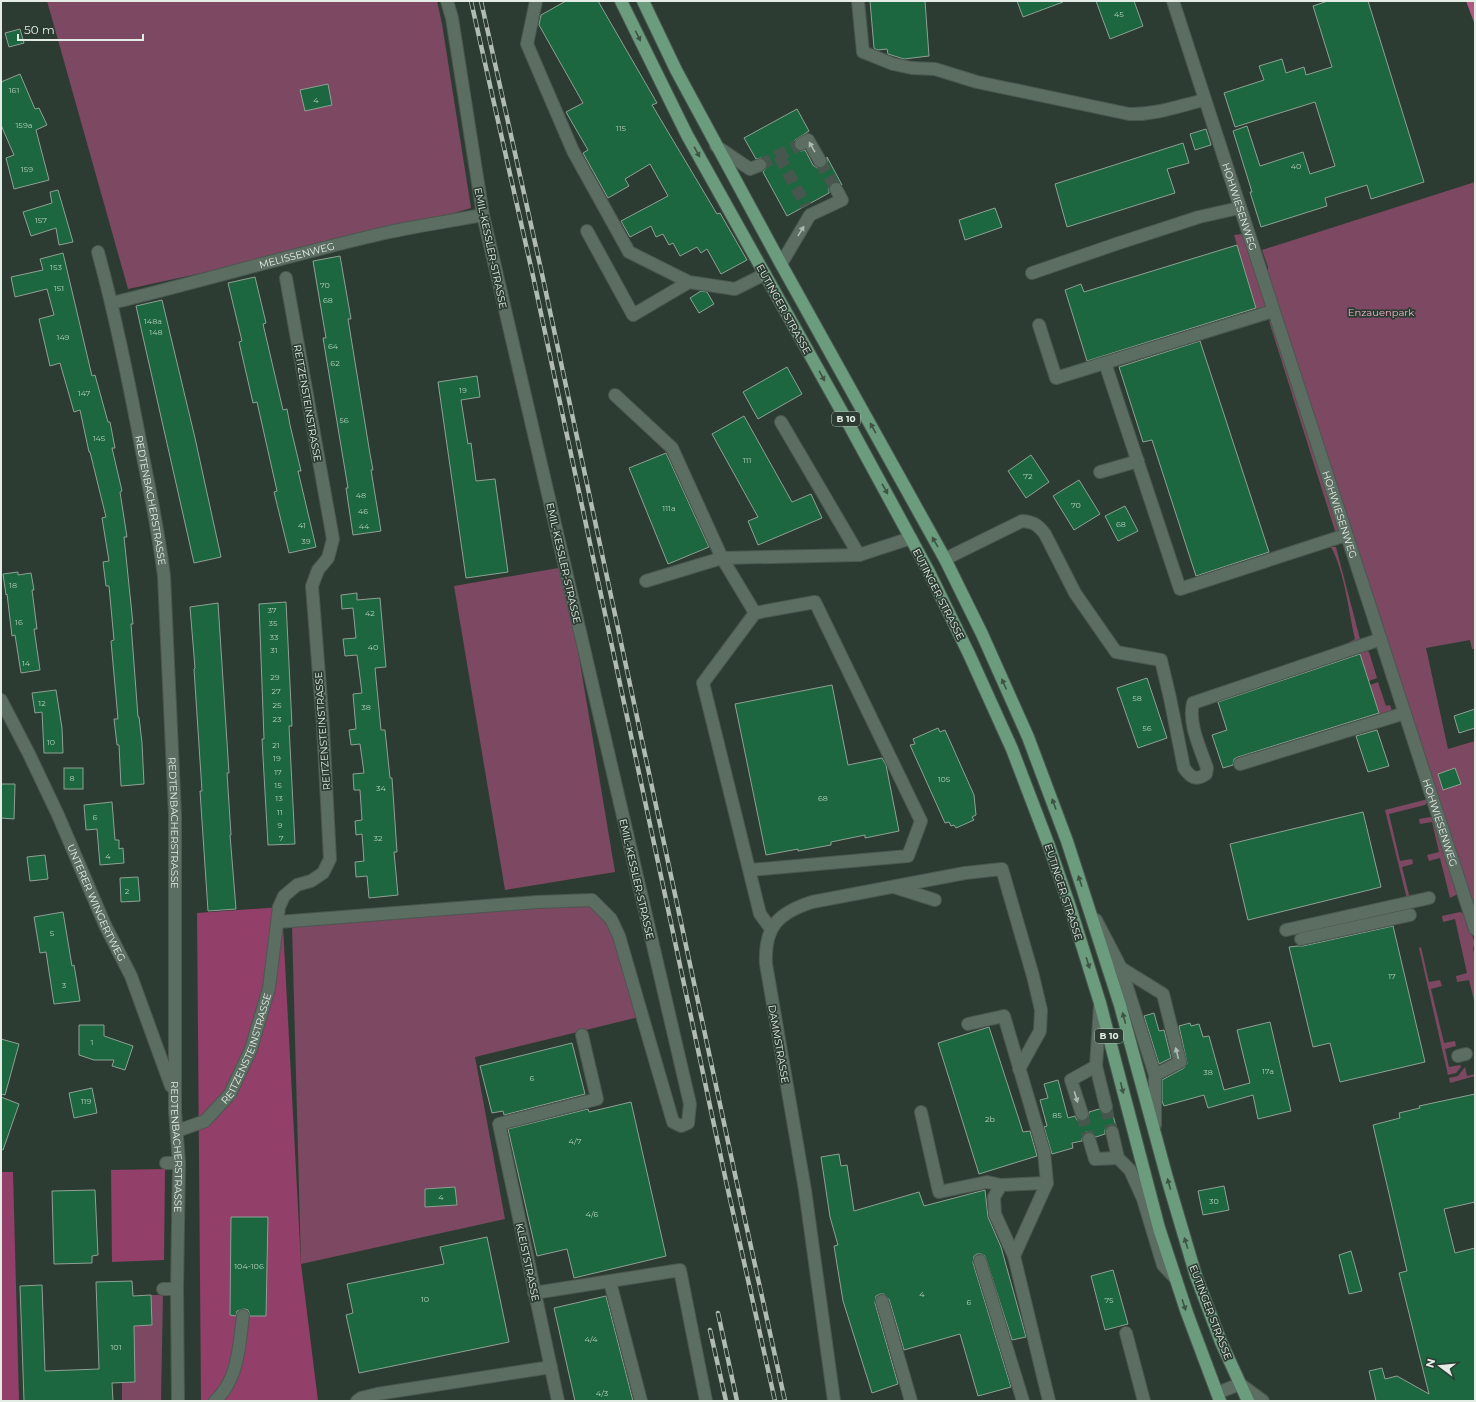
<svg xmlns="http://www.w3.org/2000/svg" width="1476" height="1402" font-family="Montserrat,sans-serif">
	<rect width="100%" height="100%" fill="#2d3c32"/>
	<g fill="#7d4861">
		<polygon points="47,1 437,1 442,24 471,208 386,233 128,289"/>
		<polygon points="1475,182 1475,649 1472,649 1470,640 1426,648 1448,749 1475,741 1475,908 1268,274 1268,267 1262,250"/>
		<polygon points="1242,234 1244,235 1267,306 1257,310 1234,235"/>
		<polygon points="1269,321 1272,321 1339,529 1336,534"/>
		<path d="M1331 547H1336L1360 639 1349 646 1348 643 1355 639C1348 609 1345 573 1331 547Z"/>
		<polygon points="564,567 615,872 505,890 454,586"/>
		<polygon points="1365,650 1369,652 1377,678 1369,681 1359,651"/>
		<polygon points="1378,682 1386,706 1390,705 1392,711 1380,717 1370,685"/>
		<polygon points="1428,799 1427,803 1425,805 1389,814 1400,861 1412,859 1413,864 1402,867 1410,899 1407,899 1385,810"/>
		<polygon points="1430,817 1433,818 1458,894 1450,898 1440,858 1429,861 1427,855 1439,852 1432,822 1420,824 1419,819"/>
		<polygon points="592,900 611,919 643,1016 475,1057 505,1219 301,1264 292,925"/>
		<polygon points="1460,912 1465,914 1475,943 1473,949 1475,955 1475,1004 1469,980 1457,982 1456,976 1467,973 1455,919 1443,922 1442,916"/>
		<polygon points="1421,947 1429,982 1440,980 1442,986 1431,989 1444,1043 1455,1041 1456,1046 1445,1049 1449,1067 1460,1065 1461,1067 1456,1073 1448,1075 1419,948"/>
		<polygon points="1465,1067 1467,1076 1475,1074 1475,1076 1450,1083 1449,1078 1458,1076"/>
		<polygon points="151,1295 163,1295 161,1401 122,1401 122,1383 135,1382 134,1326 152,1325"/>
	</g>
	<g fill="#923f69">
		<polygon points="282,907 301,1264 318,1401 201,1401 197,913"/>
		<polygon points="165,1169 164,1260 112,1262 111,1170"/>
		<polygon points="1,1172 13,1172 19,1401 1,1401"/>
	</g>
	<polygon fill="#ae5882" points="1466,1 1475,1 1475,25"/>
	<g fill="#1c673f" stroke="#8fa094">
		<polygon points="566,1 598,1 657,103 652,105 717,214 720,213 747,260 721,274 707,249 701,253 697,247 680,256 673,243 669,245 663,234 656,237 651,226 630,237 621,221 668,196 650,164 625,179 629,186 608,198 583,153 588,150 566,112 583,103 539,25 541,15"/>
		<polygon points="870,1 925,1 929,56 904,59 888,54 887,49 877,50 874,48"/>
		<polygon points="1017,1 1062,1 1063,2 1023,17"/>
		<polygon points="1096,1 1134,1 1143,26 1110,39"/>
		<polygon points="1328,1 1368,1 1424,182 1371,199 1367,185 1325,198 1327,206 1261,227 1250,192 1252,192 1233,131 1247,126 1260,166 1303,152 1310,174 1335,166 1315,102 1235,127 1224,93 1264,80 1259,66 1282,59 1286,73 1304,67 1306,75 1332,67 1313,6"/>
		<polygon points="20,29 24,43 9,47 5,33"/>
		<polygon points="20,74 35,109 39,108 47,125 36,130 49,180 14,189 6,158 14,155 1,125 1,82"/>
		<polygon points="328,84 332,105 305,111 300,90"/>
		<polygon points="797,109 809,131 795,140 794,144 795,148 801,151 805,150 813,165 817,168 824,167 827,164 827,157 842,185 837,182 832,183 829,188 829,193 787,216 763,172 767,166 767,162 761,158 756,159 744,138"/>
		<polygon points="1206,129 1211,145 1195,150 1190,134"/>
		<polygon points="1183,143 1189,163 1167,169 1175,193 1067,227 1055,184"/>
		<polygon points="58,190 73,242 59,245 56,228 31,236 23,212 52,203 50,192"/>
		<polygon points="995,208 1002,227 965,240 959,220"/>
		<polygon points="1237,245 1256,308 1087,361 1065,290 1081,284 1084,292"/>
		<polygon points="63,253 92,376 95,375 108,422 110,422 115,448 112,448 122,491 120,492 127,537 124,537 133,624 131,624 138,717 139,717 142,743 144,784 121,786 119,745 117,745 114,719 118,719 111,641 114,640 109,586 106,586 103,562 109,561 102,518 106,517 90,452 89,452 80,410 74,412 60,363 50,366 39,319 54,315 47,289 15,297 11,277 43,270 40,259"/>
		<polygon points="340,256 351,319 348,319 370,454 373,470 371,470 381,531 353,535 346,488 348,488 323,338 326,338 313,261"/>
		<polygon points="255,277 266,323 263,324 283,410 287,409 290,425 301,471 298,471 316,547 289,553 274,492 277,491 257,402 253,403 239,342 242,341 228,283"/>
		<polygon points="701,291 707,292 714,304 699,313 690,298"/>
		<polygon points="162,300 195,438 221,557 194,563 136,306"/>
		<polygon points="1200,341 1269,552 1196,576 1152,440 1143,442 1119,367"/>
		<polygon points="787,367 802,394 758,419 743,392"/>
		<polygon points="477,376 480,397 461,400 468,444 471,443 476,481 495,479 508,572 466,578 438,382"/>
		<polygon points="744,416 792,502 811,494 822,518 758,545 748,521 758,517 712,434"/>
		<polygon points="666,453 709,547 668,564 629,468"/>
		<polygon points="1031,455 1049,482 1026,498 1008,471"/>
		<polygon points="1079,480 1100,514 1074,530 1053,496"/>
		<polygon points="1125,506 1138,531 1118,541 1105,516"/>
		<polygon points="18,572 18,575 31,573 34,590 32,590 37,629 34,629 40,670 21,673 15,635 12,636 7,594 6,595 3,574"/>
		<polygon points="357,593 357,600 380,598 386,667 375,668 381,730 385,730 390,778 392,778 397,852 394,852 398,895 369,898 367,876 356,877 355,862 364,861 362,834 356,835 355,821 362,820 360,790 354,790 353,774 364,773 360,744 351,745 349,730 356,729 353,694 362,693 357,655 345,656 343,639 356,638 353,608 342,609 341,595"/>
		<polygon points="286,602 292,726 289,726 295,844 268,845 262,739 264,739 259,604"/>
		<polygon points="218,603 229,773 227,773 231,835 230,835 236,909 208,911 200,791 202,791 194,669 195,668 190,607"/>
		<polygon points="1360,654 1379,713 1238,757 1234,759 1233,765 1223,768 1212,735 1227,730 1218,702"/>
		<polygon points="1147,678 1167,738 1138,748 1117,688"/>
		<polygon points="832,685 848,765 882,758 886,765 899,831 865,838 865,835 831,842 831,845 798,851 798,849 766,855 735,704"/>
		<polygon points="56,690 62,728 63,753 44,753 42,712 35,713 32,693"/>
		<polygon points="1475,709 1475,728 1459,733 1454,716"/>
		<polygon points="938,728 940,732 945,730 974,795 976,815 972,817 974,820 956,828 954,825 951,826 949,822 945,823 910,745 915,744 913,739"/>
		<polygon points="1377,730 1389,766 1368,772 1356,736"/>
		<rect x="64" y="768" width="19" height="21"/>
		<polygon points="1455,768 1461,784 1443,790 1438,774"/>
		<polygon points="1,784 15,784 14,819 1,818"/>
		<polygon points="112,802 115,840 119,840 119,849 123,848 124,863 100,865 97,829 86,830 84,805"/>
		<polygon points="1363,812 1381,887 1248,920 1230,844"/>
		<polygon points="45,855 48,879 30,881 27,857"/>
		<polygon points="138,877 140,901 121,902 120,878"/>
		<polygon points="63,912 72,966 74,965 80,1001 54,1004 46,952 40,953 34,917"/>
		<polygon points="1393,926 1425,1062 1340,1082 1330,1043 1313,1047 1289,947 1298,946 1303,946"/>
		<polygon points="1154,1013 1159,1031 1164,1030 1171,1058 1159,1064 1144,1016"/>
		<polygon points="1270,1022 1291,1111 1258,1119 1253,1095 1208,1108 1204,1095 1164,1106 1162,1101 1162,1080 1184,1068 1187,1063 1179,1026 1190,1023 1191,1026 1199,1024 1203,1037 1209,1036 1224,1090 1250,1083 1237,1030"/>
		<polygon points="79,1025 104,1025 104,1036 133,1046 125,1070 112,1066 114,1060 94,1060 79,1055"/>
		<polygon points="989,1027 1023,1132 1030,1131 1037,1156 979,1174 938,1043"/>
		<polygon points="1,1039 19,1044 5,1095 1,1094"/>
		<polygon points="572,1043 585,1094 504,1115 503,1111 492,1113 480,1066"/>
		<polygon points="1058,1080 1068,1118 1075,1116 1077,1120 1084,1121 1088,1119 1089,1112 1099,1109 1104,1114 1108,1114 1112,1112 1116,1126 1111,1125 1107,1126 1105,1130 1105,1134 1096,1137 1091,1132 1086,1132 1083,1134 1082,1141 1072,1143 1073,1148 1052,1154 1044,1127 1047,1126 1040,1100 1048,1098 1044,1084"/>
		<polygon points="92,1088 97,1113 74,1118 69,1093"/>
		<polygon points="1475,1094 1475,1202 1444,1209 1455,1253 1475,1248 1475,1401 1376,1401 1369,1371 1382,1368 1385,1379 1397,1376 1429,1394 1399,1273 1407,1271 1373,1125 1400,1118 1399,1113 1420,1108 1419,1106"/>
		<polygon points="1,1097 19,1104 3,1150 1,1149"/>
		<polygon points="631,1102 666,1256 574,1278 567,1249 537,1256 508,1129 588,1109 589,1112"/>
		<polygon points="839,1154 841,1166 847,1165 854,1211 919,1192 924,1206 985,1190 988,1217 1001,1247 1026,1337 1012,1340 985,1256 981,1254 977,1254 974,1256 973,1263 1011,1387 978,1396 960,1334 904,1350 889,1299 884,1294 880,1294 876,1296 875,1303 898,1384 872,1393 843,1301 834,1246 838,1245 830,1217 821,1157"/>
		<polygon points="1224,1186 1229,1210 1203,1215 1198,1191"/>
		<polygon points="455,1187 457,1205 425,1207 425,1189"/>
		<polygon points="95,1190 98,1255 92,1256 92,1263 54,1264 52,1191"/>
		<polygon points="231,1217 268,1217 266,1316 250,1316 248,1310 244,1309 237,1311 236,1316 230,1315"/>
		<polygon points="487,1237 509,1342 359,1373 346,1315 353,1313 347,1284 444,1264 440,1247"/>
		<polygon points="1351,1251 1362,1291 1349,1294 1339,1255"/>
		<polygon points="1113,1270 1128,1324 1105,1330 1091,1276"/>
		<polygon points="132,1281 133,1296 151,1295 152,1325 134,1326 135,1382 112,1383 113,1401 24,1401 20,1286 42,1285 45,1371 99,1369 96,1282"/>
		<polygon points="606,1296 633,1401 575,1401 554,1308"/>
	</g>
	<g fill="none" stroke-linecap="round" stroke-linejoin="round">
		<g stroke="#48574d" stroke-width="12" stroke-dasharray="12 6" stroke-linecap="butt">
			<polyline points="779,156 806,206"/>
			<polyline points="820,161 836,189"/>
			<polyline points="760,165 801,144"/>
			<polyline points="1106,1107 1112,1132"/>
			<polyline points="1082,1114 1089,1139"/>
		</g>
		<g stroke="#4b584f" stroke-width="14">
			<g id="minor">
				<polyline points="536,1 527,44 573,151 629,252 689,282 735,289 765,274"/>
				<path d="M858 1 863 52 893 64 912 68 935 69 977 82 1129 114C1155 115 1179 106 1204 100"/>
				<path id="s1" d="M1173 1 1475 929"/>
				<polyline points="801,144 808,140 820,161"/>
				<polyline points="716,146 750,169 760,165"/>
				<polyline points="587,231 633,315 689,282"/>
				<path id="s2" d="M98 252C117 321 131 392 144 462 152 500 159 538 164 576L175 815V1111L179 1163 177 1289 178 1401"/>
				<polyline points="781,264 810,215 842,200 836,189"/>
				<polyline points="1032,273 1116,244 1199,217 1239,208"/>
				<path id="s3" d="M112 303C203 281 293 254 385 233 417 226 450 221 483 215"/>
				<polyline points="1039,325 1056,378 1273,311"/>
				<polyline points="1105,363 1180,589 1346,535"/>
				<polyline points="615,395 672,448 722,558 755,613"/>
				<polyline points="781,422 859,555"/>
				<polyline points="1100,472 1138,461"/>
				<path d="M945 559 1022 521C1034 522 1038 525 1045 534L1075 593 1116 652 1161 660 1170 698 1184 768C1191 778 1196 781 1206 774L1207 768C1200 747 1188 724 1193 703L1381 639"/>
				<polyline points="646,581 722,558 859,555 911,538"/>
				<path id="s4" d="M1 700 29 754 58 815 105 925 131 976 171 1086"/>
				<polyline points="1240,764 1405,713"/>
				<polyline points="750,870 908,856 921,821 815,602 755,613 703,683 760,914 771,929"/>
				<polyline points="894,887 935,900"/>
				<polyline points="1096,920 1121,968 1163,994 1180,1062 1155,1075 1155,1125"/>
				<polyline points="278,922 537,902 592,900 611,919 619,936 673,1122 681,1126 688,1123 690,1104 483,215 452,18 447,1"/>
				<polyline points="1286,930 1429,898"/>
				<polyline points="1301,939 1410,915"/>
				<polyline points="1121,968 1155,1075"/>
				<polyline points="1100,1006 1096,1066 1106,1107"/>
				<polyline points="968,1024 1004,1016 1044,1152 1047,1183 1014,1256 1049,1401"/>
				<polyline points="1458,1056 1466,1054"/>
				<polyline points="921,1112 939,1192 987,1182 1001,1185"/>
				<polyline points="1082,1114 1071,1080 1096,1066"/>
				<path id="s5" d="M177 1131 205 1121 230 1094 251 1049 269 988 279 907 284 896 297 885 311 881 323 873 330 859 323 726 312 586 318 570 328 558 333 539 286 278"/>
				<polyline points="1112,1132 1118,1158 1130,1170 1143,1199 1163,1265 1176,1279"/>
				<polyline points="1089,1139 1095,1159 1118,1158"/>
				<polyline points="166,1163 179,1163"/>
				<polyline points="1014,1256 995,1214 994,1197 1001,1185 1047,1183"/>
				<polyline points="980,1261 1023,1401"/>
				<polyline points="610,1282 641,1401"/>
				<polyline points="163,1289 177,1289"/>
				<polyline points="534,1293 680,1270 706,1401"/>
				<polyline points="882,1301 911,1401"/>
				<polyline points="1126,1333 1144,1401"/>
				<polyline points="1217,1393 1240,1384 1263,1401"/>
				<path d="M215 1401C239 1379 239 1345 243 1316"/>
				<polyline points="357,1401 361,1398 377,1394 551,1367"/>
				<polyline points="558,1401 499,1124 597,1099 582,1035"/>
				<path d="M834 1401 805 1190 766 964C764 927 778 913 812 902L965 873 1002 869 1033 976 1041 1010 1040 1031 1019 1069"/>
			</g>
		</g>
		<g stroke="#4b584f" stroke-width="14">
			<g id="major">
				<polyline points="621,1 687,135 847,421 928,570 969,654 1012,749 1049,846 1071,910 1100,1003 1159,1228 1187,1313 1220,1401"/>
				<polyline points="643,1 676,70 781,264 945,559 982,634 1028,737 1067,841 1120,1005 1167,1178 1196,1276 1221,1342 1248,1401"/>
			</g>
		</g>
		<use href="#minor" stroke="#5c6d62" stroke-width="12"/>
		<use href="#major" stroke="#6c9c7e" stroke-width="12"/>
		<g stroke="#b0bbb3" stroke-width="4.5">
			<g id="rail">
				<polyline points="471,1 533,276 726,1181 775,1401"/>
				<polyline points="481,1 542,274 736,1179 785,1401"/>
				<polyline points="718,1313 737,1401"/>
				<polyline points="710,1330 726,1401"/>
			</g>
		</g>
		<use href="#rail" stroke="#2d3c32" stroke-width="3" stroke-dasharray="9" stroke-linecap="butt"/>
	</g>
	<defs><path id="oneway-solid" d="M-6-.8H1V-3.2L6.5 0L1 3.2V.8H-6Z"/></defs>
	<g fill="#3d5445">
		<use href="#oneway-solid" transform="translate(638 36) rotate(64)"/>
		<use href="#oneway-solid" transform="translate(697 152) rotate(61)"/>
		<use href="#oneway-solid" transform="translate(822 376) rotate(61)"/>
		<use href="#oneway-solid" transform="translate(873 428) rotate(-119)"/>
		<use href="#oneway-solid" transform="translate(885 489) rotate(61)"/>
		<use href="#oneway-solid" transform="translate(935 542) rotate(-120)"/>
		<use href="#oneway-solid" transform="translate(1004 684) rotate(-114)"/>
		<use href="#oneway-solid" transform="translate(1054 804) rotate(-110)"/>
		<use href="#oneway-solid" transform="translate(1080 881) rotate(-108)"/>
		<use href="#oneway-solid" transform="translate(1088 963) rotate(72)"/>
		<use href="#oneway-solid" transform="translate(1124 1018) rotate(-105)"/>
		<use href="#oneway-solid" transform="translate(1122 1088) rotate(76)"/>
		<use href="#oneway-solid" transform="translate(1169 1184) rotate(-106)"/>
		<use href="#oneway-solid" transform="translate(1186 1243) rotate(-107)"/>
		<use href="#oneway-solid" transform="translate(1184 1305) rotate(72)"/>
	</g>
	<g fill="#adbab1">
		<use href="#oneway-solid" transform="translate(812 147) rotate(-120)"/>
		<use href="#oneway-solid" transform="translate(801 231) rotate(-59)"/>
		<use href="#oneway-solid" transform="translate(1177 1053) rotate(-104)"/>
		<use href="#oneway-solid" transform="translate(1076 1097) rotate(73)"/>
	</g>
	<g text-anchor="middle" stroke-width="3.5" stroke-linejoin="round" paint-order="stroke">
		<g font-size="8" fill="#b1ccbc">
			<text x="1119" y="17">45</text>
			<text x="14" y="93">161</text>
			<text x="316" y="103">4</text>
			<text x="24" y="128">159a</text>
			<text x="621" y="131">115</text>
			<text x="1296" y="169">40</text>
			<text x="27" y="172">159</text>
			<text x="41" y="223">157</text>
			<text x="56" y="270">153</text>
			<text x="325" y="288">70</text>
			<text x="59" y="291">151</text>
			<text x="328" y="303">68</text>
			<text x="153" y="324">148a</text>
			<text x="156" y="335">148</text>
			<text x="63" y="340">149</text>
			<text x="333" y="349">64</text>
			<text x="335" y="366">62</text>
			<text x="463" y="393">19</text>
			<text x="84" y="396">147</text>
			<text x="344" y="423">56</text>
			<text x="99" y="441">145</text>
			<text x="747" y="463">111</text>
			<text x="1028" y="479">72</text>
			<text x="361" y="498">48</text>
			<text x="1076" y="508">70</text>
			<text x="669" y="511">111a</text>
			<text x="363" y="514">46</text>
			<text x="1121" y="527">68</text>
			<text x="302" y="528">41</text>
			<text x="364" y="529">44</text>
			<text x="306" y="544">39</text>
			<text x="13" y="588">18</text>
			<text x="272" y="613">37</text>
			<text x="370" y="616">42</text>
			<text x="19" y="625">16</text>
			<text x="273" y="626">35</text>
			<text x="274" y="640">33</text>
			<text x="373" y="650">40</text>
			<text x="274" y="653">31</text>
			<text x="26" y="666">14</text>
			<text x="275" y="680">29</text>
			<text x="276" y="694">27</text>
			<text x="1137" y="701">58</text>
			<text x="42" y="706">12</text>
			<text x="277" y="708">25</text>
			<text x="366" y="710">38</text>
			<text x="277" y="722">23</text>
			<text x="1147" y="731">56</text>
			<text x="51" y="745">10</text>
			<text x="276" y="748">21</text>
			<text x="277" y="761">19</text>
			<text x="278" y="775">17</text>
			<text x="72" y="781">8</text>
			<text x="944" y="782">105</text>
			<text x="278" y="788">15</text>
			<text x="381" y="791">34</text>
			<text x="279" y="801">13</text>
			<text x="823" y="801">68</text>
			<text x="280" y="815">11</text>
			<text x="95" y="820">6</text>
			<text x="280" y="828">9</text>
			<text x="281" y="841">7</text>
			<text x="378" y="841">32</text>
			<text x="108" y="859">4</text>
			<text x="127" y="894">2</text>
			<text x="52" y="936">5</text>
			<text x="1392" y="979">17</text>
			<text x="64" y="988">3</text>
			<text x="92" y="1045">1</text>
			<text x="1268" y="1074">17a</text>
			<text x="1208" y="1075">38</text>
			<text x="532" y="1081">6</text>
			<text x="86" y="1104">119</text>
			<text x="1057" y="1118">85</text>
			<text x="990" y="1122">2b</text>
			<text x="575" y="1144">4/7</text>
			<text x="441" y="1200">4</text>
			<text x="1214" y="1204">30</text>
			<text x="592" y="1217">4/6</text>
			<text x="249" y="1269">104-106</text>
			<text x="922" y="1297">4</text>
			<text x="425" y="1302">10</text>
			<text x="1109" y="1303">75</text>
			<text x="969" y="1305">6</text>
			<text x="591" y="1342">4/4</text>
			<text x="116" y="1350">101</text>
			<text x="602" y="1396">4/3</text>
		</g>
		<g fill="#2d3c32" stroke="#acb8b0" stroke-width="1">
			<rect x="832" y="412" width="28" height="14" rx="3"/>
			<rect x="1095" y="1029" width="28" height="14" rx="3"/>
		</g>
		<g font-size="9" font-weight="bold" fill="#e3ede6">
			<text x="846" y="422">B 10</text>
			<text x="1109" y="1039">B 10</text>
		</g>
		<g font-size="10" fill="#e3ede6" stroke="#2d3c32">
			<text dy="4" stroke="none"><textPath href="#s1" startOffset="216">HOHWIESENWEG</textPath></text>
			<text transform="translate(491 248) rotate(78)" y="4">EMIL-KESSLER-STRASSE</text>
			<text dy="4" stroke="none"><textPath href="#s3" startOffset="191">MELISSENWEG</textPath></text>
			<text transform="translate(784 309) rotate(61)" y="4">EUTINGER STRASSE</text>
			<text transform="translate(308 403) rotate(80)" y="4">REITZENSTEINSTRASSE</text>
			<text dy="4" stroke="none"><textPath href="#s2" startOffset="254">REDTENBACHERSTRASSE</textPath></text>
			<text dy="4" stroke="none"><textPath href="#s1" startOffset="540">HOHWIESENWEG</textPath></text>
			<text transform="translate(564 563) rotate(77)" y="4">EMIL-KESSLER-STRASSE</text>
			<text transform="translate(939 594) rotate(63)" y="4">EUTINGER STRASSE</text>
			<text transform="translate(322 731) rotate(-94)" y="4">REITZENSTEINSTRASSE</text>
			<text dy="4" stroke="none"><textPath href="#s2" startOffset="578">REDTENBACHERSTRASSE</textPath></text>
			<text dy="4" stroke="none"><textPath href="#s1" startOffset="864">HOHWIESENWEG</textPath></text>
			<text transform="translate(637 879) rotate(77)" y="4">EMIL-KESSLER-STRASSE</text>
			<text transform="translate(1064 892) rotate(72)" y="4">EUTINGER STRASSE</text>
			<text dy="4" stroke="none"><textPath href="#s4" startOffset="224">UNTERER WINGERTWEG</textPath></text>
			<text transform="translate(779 1044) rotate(80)" y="4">DAMMSTRASSE</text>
			<text dy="4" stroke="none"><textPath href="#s5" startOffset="115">REITZENSTEINSTRASSE</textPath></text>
			<text dy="4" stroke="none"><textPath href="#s2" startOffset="902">REDTENBACHERSTRASSE</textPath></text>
			<text transform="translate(528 1262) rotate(78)" y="4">KLEISTSTRASSE</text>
			<text transform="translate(1211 1312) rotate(69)" y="4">EUTINGER STRASSE</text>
		</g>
		<g font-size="10" fill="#f6b0cf" stroke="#2d3c32">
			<text x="1381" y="316">Enzauenpark</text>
		</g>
	</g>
	<rect width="1476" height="1402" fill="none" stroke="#e3ede6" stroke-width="4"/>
	<g transform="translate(1440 1366) rotate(286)" stroke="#2d3c32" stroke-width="3" paint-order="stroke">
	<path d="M0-3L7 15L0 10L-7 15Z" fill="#e3ede6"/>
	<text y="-6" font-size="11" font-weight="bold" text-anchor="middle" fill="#e3ede6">N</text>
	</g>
	<path d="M18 34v6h125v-6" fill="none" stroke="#e3ede6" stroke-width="2"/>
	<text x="24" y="34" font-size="12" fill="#e3ede6" stroke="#2d3c32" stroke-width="3" paint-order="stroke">50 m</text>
</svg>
